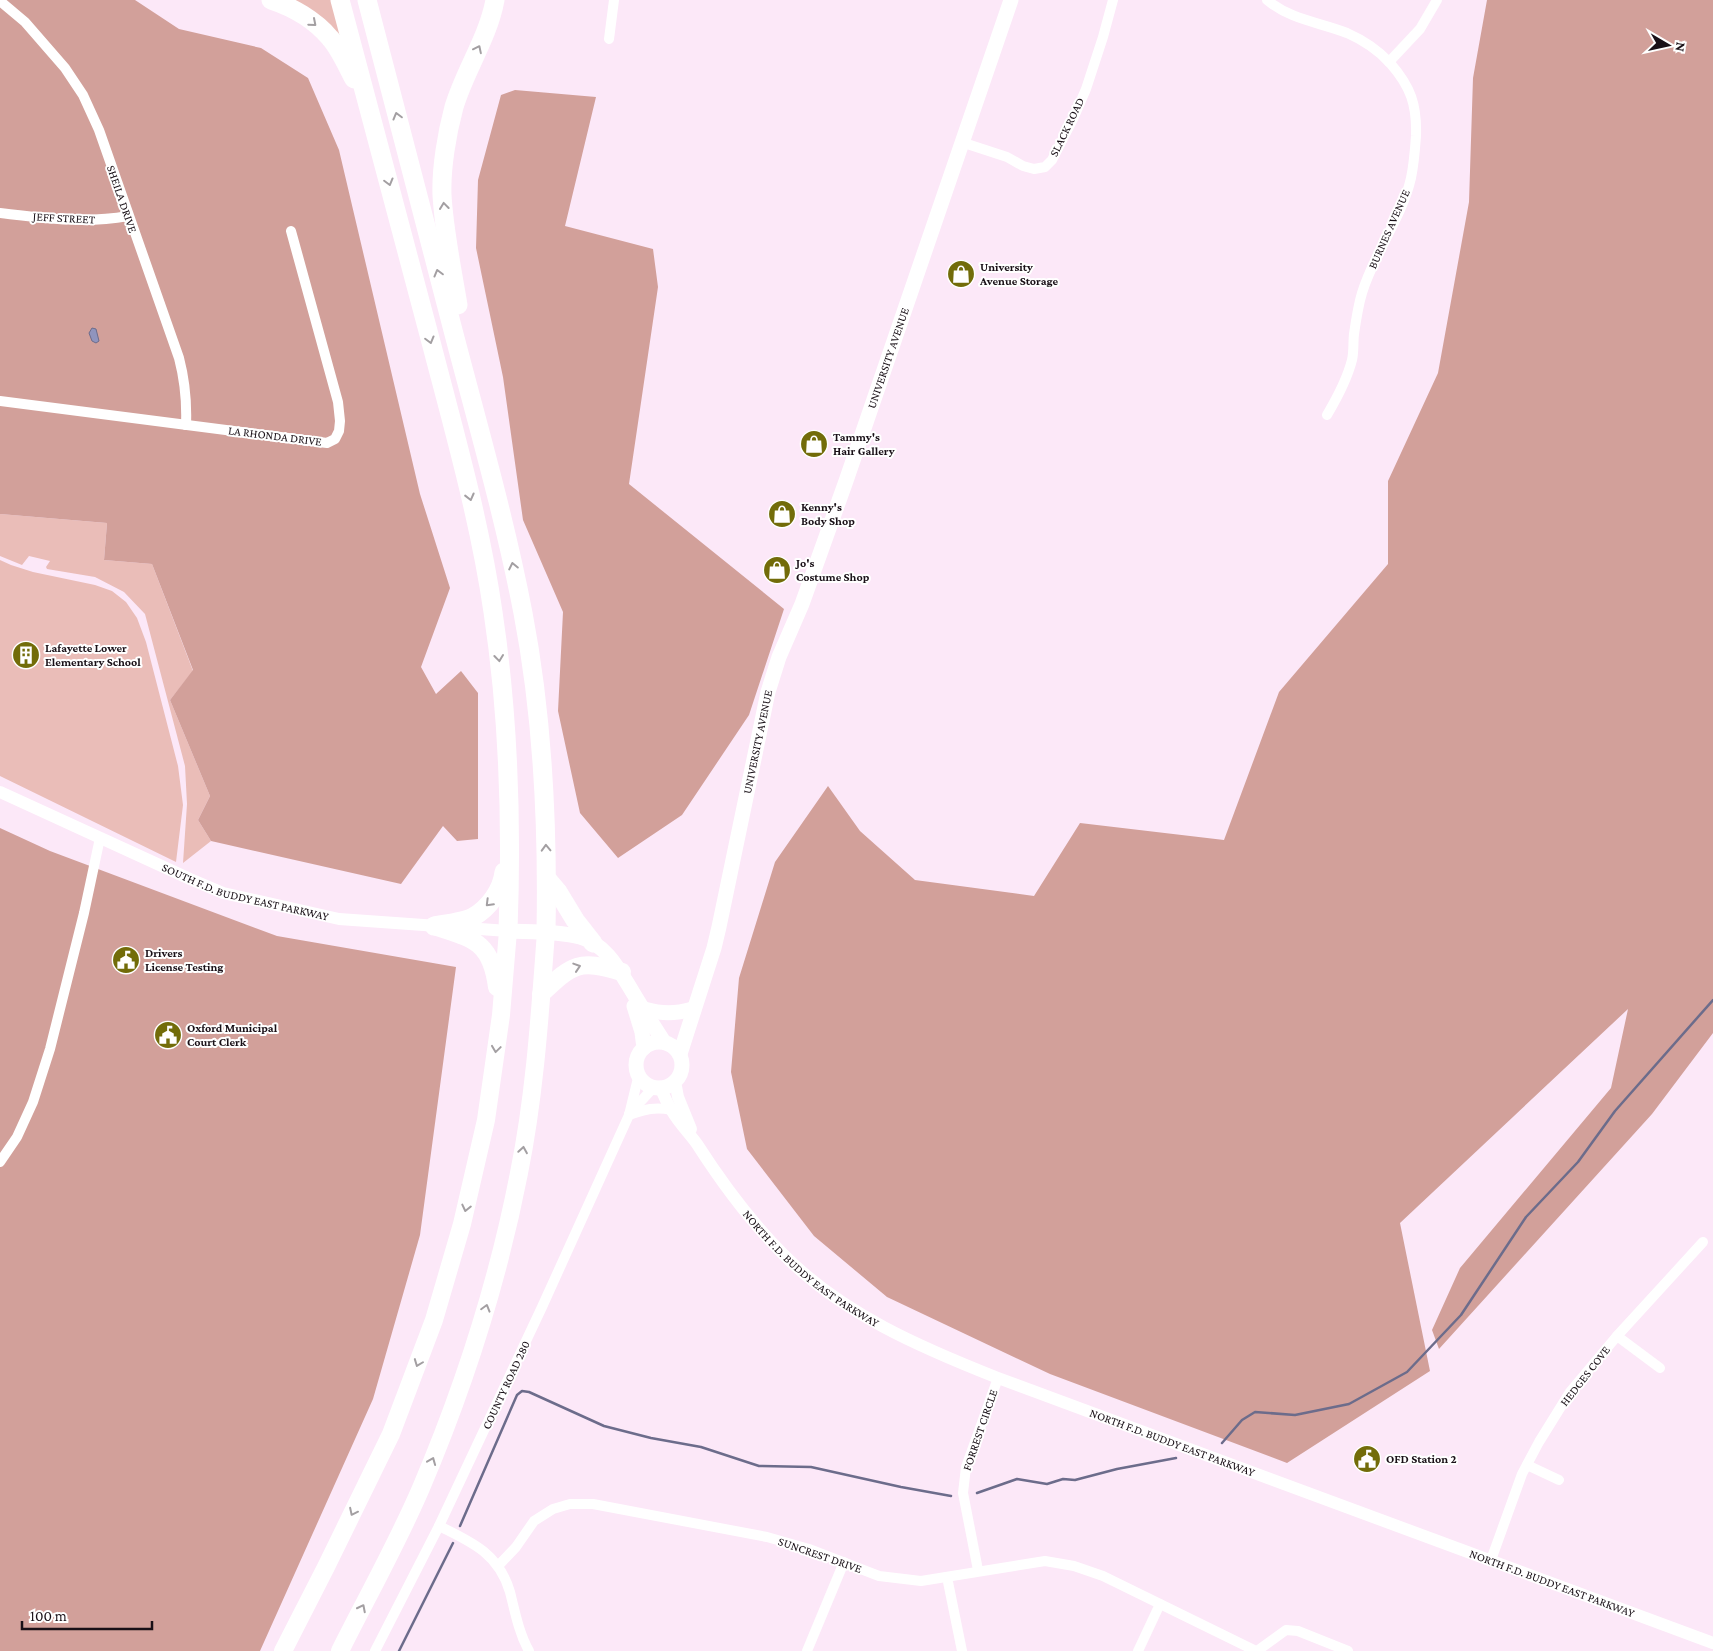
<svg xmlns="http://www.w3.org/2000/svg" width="1713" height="1651" font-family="'Crimson Pro',serif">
	<rect width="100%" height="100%" fill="#fce8f8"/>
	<g fill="#eabdb8">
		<polygon points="290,0 331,0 342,39"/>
		<polygon points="0,514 107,523 104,560 152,564 193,671 170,700 210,796 198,820 211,841 183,863 187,804 185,766 145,614 124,592 95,577 47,569 46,567 50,561 29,556 22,565 0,556"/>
		<polygon points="0,560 11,565 33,572 95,585 112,591 126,602 137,618 146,642 178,766 183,805 176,862 0,776"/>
	</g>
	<g fill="#d2a09a">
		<polygon points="0,0 135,0 179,29 261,48 308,78 339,150 420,494 450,588 421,667 436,694 461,671 478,693 478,839 457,841 443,826 401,884 211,841 198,820 210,796 170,700 193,670 152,564 104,560 107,523 0,514"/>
		<polygon points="1487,0 1713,0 1713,1033 1652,1114 1439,1349 1432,1330 1460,1268 1611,1088 1628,1009 1400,1223 1430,1371 1287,1463 1050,1374 887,1297 814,1236 747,1149 731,1072 739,978 775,862 828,786 860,831 915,880 1034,896 1080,823 1224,840 1279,692 1388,564 1388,481 1438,373 1469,202 1473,78"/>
		<polygon points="515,90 596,97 565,226 653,249 658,287 629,484 784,609 749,715 682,815 618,858 580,813 558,711 563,612 523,520 503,377 476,248 478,180 501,95"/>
		<polygon points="0,828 50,851 277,936 456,967 420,1235 373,1399 260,1651 0,1651"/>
	</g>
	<polygon fill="#9094bd" stroke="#6c6c8b" points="92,328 96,329 99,341 96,343 92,341 89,333"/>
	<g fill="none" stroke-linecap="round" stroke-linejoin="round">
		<g stroke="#6c6c8b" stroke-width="2.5">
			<polyline points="1222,1443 1242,1420 1255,1412 1295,1415 1349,1404 1407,1372 1461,1315 1526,1217 1578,1162 1615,1111 1713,1000"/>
			<polyline points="977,1493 1017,1479 1047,1484 1063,1479 1075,1480 1117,1469 1176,1458"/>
			<polyline points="460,1526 517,1395 522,1391 529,1392 604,1426 651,1438 701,1447 759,1466 811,1467 901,1487 951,1496"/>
			<polyline points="399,1651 453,1543"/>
		</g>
		<g stroke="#fff" stroke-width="10">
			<path d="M1267 0C1291 20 1319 22 1347 33 1363 40 1379 51 1390 63 1411 87 1417 105 1416 136 1415 150 1414 164 1411 178 1402 218 1374 253 1362 293 1358 306 1356 320 1354 334 1353 342 1354 352 1352 360 1347 380 1337 398 1327 415"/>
			<path d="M0 1 25 22 65 68 83 95 99 130 179 358C185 381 187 401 186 425"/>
			<polyline points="609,39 614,0"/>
			<polyline points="1389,62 1420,29 1437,0"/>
			<polyline points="961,142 1007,157 1023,166 1034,169 1045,167 1052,160 1073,119 1086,89 1103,37 1113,0"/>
			<path d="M0 213C43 218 84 224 128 216"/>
			<polyline points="0,401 327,443 335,439 339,431 340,421 338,402 291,231"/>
			<polyline points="629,1114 654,1087"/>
			<path d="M629 1115C644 1110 655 1106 671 1110"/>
			<polyline points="0,1162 17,1137 33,1102 50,1049 84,913 100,838"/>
			<polyline points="1617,1336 1660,1368"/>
			<polyline points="1527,1465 1559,1480"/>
			<path d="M439 1526C472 1542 499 1554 510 1592 515 1612 519 1633 529 1651"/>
			<polyline points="1491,1560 1522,1474 1539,1442 1570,1392 1617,1336 1703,1242"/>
			<polyline points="498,1566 516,1547 534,1521 553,1509 570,1504 593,1504 767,1537 809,1549 879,1576 921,1581 1045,1561 1074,1566 1103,1576 1256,1651"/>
			<polyline points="978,1570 963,1493 966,1467 998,1378"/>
			<polyline points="947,1577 962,1651"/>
			<polyline points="375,1651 439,1526 542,1307 629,1115 639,1074"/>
			<polyline points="807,1651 844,1562"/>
			<polyline points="1138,1651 1160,1604"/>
			<polyline points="1257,1651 1286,1630 1298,1631 1348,1651"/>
		</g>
		<g stroke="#fff" stroke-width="12">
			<path id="s1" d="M0 792 190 879 223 893 339 919 508 931"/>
			<polyline points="675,1081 678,1097 691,1129"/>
			<path id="s2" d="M660 1087C664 1095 667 1104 672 1111 679 1123 689 1133 697 1144 722 1183 750 1221 783 1254 842 1314 922 1348 998 1378L1713 1643"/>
		</g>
		<g stroke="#fff" stroke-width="15">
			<path d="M508 931C532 932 557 931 580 937 606 944 619 970 632 991 642 1008 653 1025 664 1042"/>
			<polyline points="634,1006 642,1032 644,1048"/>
			<path d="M644 1009C663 1014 674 1014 693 1009"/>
			<circle cx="659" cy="1065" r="23"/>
			<path id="s3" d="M680 1054 714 948 719 927 768 692 779 657 802 604 846 481 1011 0"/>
		</g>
		<g stroke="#fff" stroke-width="18">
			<path d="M434 926C473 939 491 941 497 987"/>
			<path d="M541 994C573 964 578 959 622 972"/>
			<polyline points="283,1651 326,1567 391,1434 434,1320 462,1224 486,1120 501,1015 508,931"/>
			<path d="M340 1651C367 1597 397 1544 421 1488 464 1387 498 1281 519 1173 535 1094 540 1013 546 932"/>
		</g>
		<g stroke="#fff" stroke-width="19">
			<path d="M271 0C292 7 315 20 330 38 340 49 347 66 354 79"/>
			<path d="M340 0C371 115 401 231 432 346 455 434 480 522 493 612 509 718 512 824 508 931"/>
			<path d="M367 0C396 111 425 222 454 334 478 426 505 519 523 613 543 717 548 826 546 932"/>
			<path d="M458 305C452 269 444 231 442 195 441 168 447 133 454 107 465 70 488 38 495 0"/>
			<polyline points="547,879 558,892 575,920 593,943"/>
			<path d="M434 926C444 924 464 922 473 917 489 908 502 890 504 872"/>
		</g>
	</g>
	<defs><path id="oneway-chevron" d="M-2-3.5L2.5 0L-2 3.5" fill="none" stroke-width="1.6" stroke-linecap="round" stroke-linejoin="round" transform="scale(1.25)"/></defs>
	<g stroke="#a39fa2">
		<use href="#oneway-chevron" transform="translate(313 23) rotate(41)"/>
		<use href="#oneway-chevron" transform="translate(478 49) rotate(-64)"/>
		<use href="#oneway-chevron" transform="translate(397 116) rotate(-105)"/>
		<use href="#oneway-chevron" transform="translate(389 182) rotate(75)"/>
		<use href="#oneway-chevron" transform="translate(444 206) rotate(-97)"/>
		<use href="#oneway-chevron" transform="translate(438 273) rotate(-105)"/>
		<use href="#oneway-chevron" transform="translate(430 340) rotate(75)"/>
		<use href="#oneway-chevron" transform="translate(470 497) rotate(76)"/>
		<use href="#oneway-chevron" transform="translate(513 566) rotate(-102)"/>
		<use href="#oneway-chevron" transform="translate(499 658) rotate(83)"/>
		<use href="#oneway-chevron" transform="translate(546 848) rotate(-92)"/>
		<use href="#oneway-chevron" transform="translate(489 903) rotate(135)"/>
		<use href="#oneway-chevron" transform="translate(577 967) rotate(-18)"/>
		<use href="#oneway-chevron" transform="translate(496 1049) rotate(98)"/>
		<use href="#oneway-chevron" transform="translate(523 1150) rotate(-81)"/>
		<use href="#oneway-chevron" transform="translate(466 1208) rotate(103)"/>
		<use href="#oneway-chevron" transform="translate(486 1308) rotate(-74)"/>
		<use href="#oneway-chevron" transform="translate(418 1363) rotate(111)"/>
		<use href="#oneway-chevron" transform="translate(432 1461) rotate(-68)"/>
		<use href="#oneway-chevron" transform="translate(353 1512) rotate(116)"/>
		<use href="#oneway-chevron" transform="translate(362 1608) rotate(-63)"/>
	</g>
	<defs>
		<g id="shop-disc" transform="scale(1.4375)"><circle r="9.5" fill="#726c09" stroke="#fff"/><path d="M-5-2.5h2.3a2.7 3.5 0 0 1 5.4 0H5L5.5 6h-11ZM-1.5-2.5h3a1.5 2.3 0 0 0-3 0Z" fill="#fff"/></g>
		<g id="building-disc" transform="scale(1.4375)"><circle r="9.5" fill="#726c09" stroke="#fff"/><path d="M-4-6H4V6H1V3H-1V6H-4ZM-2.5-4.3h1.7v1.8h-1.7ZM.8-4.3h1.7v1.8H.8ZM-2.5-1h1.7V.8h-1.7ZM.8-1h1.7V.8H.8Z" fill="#fff"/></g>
		<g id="civic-disc" transform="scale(1.4375)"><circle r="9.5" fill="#726c09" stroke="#fff"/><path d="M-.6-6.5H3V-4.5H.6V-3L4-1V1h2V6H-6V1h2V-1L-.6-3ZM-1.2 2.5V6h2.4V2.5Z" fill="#fff"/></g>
	</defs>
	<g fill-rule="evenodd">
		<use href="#shop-disc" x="961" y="274"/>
		<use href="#shop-disc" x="814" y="444"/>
		<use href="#shop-disc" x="782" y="514"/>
		<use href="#shop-disc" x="777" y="570"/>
		<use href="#building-disc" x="26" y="655"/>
		<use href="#civic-disc" x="126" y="960"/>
		<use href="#civic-disc" x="168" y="1035"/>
		<use href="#civic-disc" x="1367" y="1459"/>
	</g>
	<g text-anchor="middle" stroke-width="4" stroke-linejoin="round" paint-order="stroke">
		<g font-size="12" fill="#191017" stroke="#fff">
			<text transform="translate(1067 127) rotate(-64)" y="4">SLACK ROAD</text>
			<text transform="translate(122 199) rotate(71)" y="4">SHEILA DRIVE</text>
			<text transform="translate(64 218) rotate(3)" y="4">JEFF STREET</text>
			<text transform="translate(1389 229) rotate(-66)" y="4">BURNES AVENUE</text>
			<text dy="4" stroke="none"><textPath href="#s3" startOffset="728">UNIVERSITY AVENUE</textPath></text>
			<text transform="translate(275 436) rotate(7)" y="4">LA RHONDA DRIVE</text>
			<text dy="4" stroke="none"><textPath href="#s3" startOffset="322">UNIVERSITY AVENUE</textPath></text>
			<text dy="4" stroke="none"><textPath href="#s1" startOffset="266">SOUTH F.D. BUDDY EAST PARKWAY</textPath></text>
			<text dy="4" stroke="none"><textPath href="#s2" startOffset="239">NORTH F.D. BUDDY EAST PARKWAY</textPath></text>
			<text transform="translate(1585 1376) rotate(-52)" y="4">HEDGES COVE</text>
			<text transform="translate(506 1385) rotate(-65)" y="4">COUNTY ROAD 280</text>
			<text transform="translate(980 1430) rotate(-71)" y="4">FORREST CIRCLE</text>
			<text dy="4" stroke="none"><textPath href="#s2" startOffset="644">NORTH F.D. BUDDY EAST PARKWAY</textPath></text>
			<text transform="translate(820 1555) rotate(19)" y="4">SUNCREST DRIVE</text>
			<text dy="4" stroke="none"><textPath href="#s2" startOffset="1049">NORTH F.D. BUDDY EAST PARKWAY</textPath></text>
		</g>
		<g font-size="12" font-weight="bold" fill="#191017" stroke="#fff" text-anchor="start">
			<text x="980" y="271">University<tspan x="980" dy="14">Avenue Storage</tspan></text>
			<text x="833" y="441">Tammy's<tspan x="833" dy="14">Hair Gallery</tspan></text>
			<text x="801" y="511">Kenny's<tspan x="801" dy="14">Body Shop</tspan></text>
			<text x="796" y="567">Jo's<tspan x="796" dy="14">Costume Shop</tspan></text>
			<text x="45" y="652">Lafayette Lower<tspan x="45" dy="14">Elementary School</tspan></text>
			<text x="145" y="957">Drivers<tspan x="145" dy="14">License Testing</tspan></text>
			<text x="187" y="1032">Oxford Municipal<tspan x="187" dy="14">Court Clerk</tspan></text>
			<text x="1386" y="1463">OFD Station 2</text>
		</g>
	</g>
	<g transform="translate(1668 45) rotate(99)" stroke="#ffffff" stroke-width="4" paint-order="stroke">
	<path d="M0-4L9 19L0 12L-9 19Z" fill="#191017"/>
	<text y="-8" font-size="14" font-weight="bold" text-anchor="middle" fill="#191017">N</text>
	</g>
	<path d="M22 1621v8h130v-8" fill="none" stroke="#191017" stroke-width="2.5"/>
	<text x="30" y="1621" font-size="15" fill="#191017" stroke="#ffffff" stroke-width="4" paint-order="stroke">100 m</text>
</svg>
